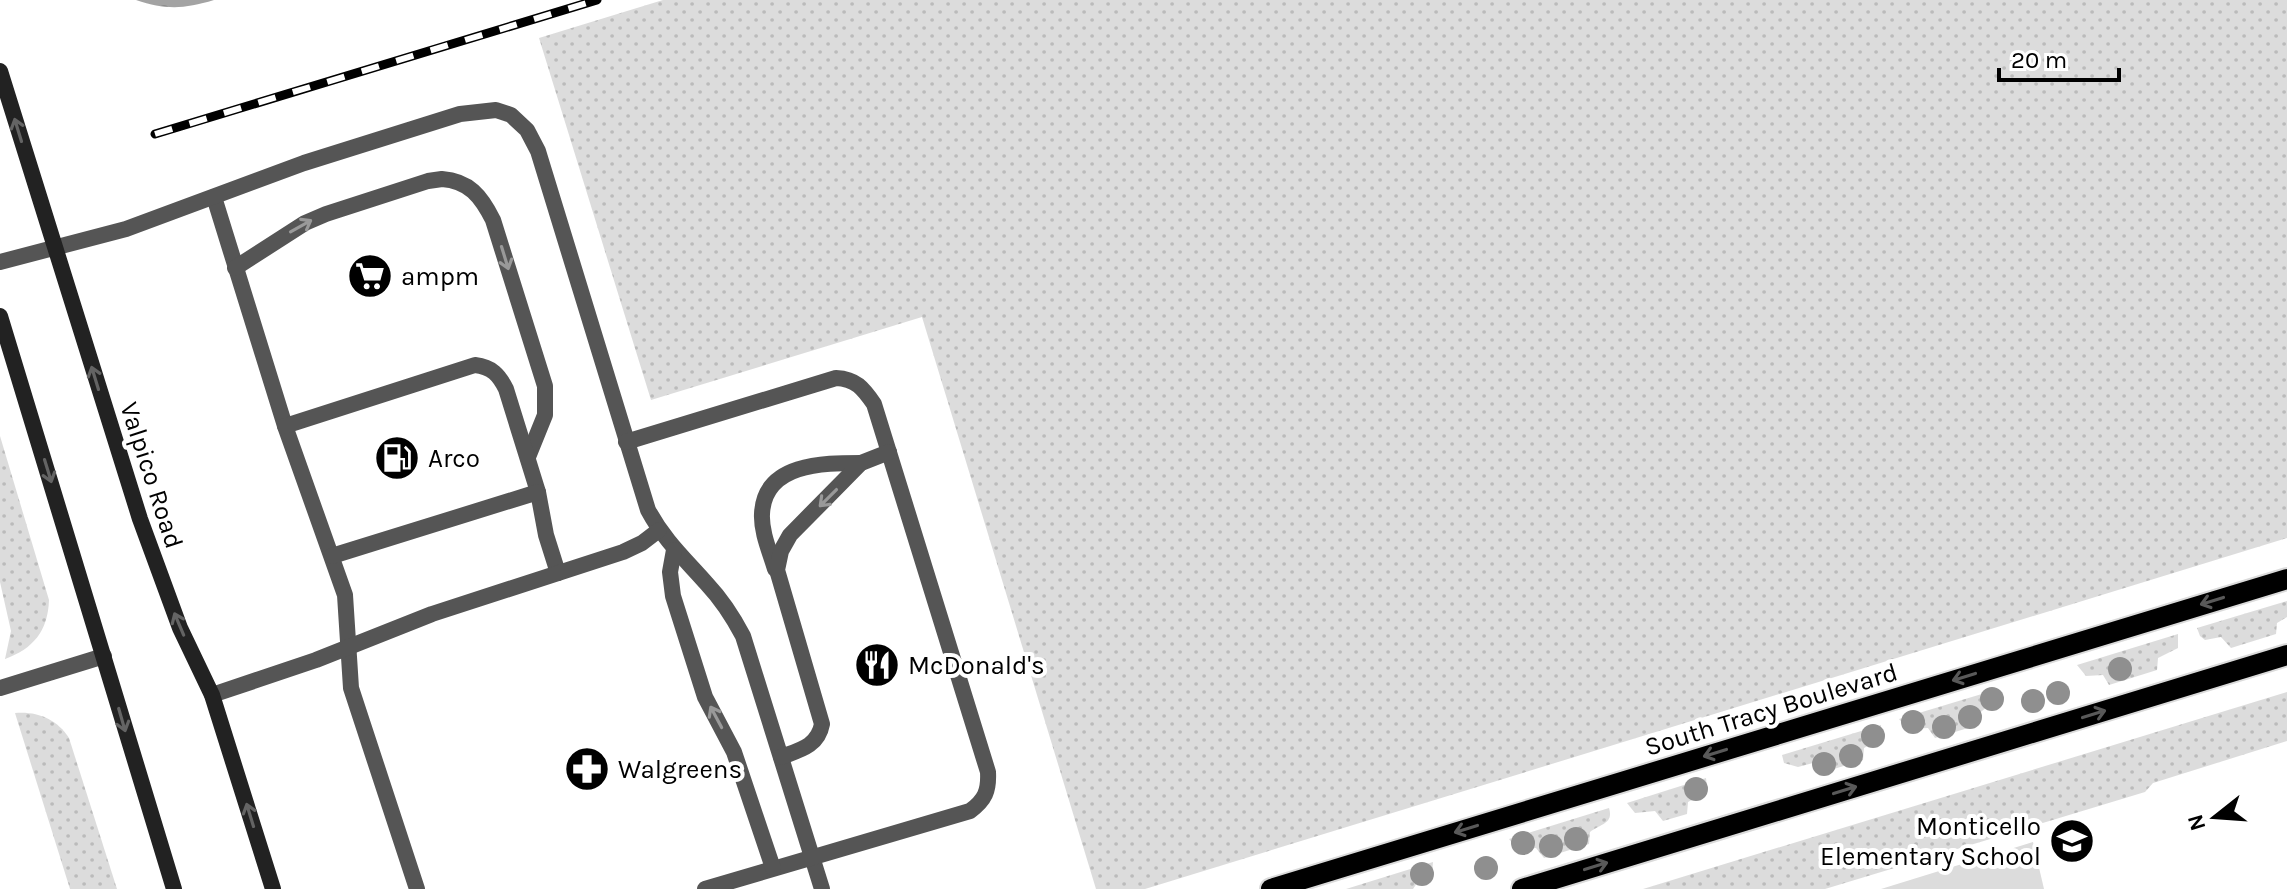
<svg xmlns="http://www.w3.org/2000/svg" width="2287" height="889" font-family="Karla,sans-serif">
	<defs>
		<pattern id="grass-dots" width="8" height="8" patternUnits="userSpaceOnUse" patternTransform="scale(2)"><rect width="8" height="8" fill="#dcdcdc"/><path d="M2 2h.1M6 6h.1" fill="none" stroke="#bbb" stroke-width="1.8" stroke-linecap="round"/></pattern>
		<pattern id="water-ripples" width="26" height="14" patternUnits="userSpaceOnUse" patternTransform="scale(2)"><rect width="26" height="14" fill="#a3a3a3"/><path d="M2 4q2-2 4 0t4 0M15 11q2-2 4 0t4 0" fill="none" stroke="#8b8b8b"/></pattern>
	</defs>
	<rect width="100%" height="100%" fill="#fff"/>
	<g fill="url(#grass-dots)">
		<polygon points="663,0 2287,0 2287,538 1145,889 1096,889 922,317 651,400 539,38"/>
		<path d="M0 436 49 600C48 631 33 649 5 659L11 631 0 582Z"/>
		<polygon points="2287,601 2287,617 2277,623 2276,634 2231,648 2221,637 2205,640 2200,636 2197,628"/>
		<polygon points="2178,634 2178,648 2158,658 2157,670 2109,685 2103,675 2086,676 2077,665"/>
		<polygon points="1995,690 1997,699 1977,715 1978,725 1935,738 1928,728 1907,729 1899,719"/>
		<polygon points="2287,692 2287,741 2153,783 2145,792 1825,889 1643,889"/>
		<path d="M15 713C37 711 57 719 69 738L117 889H70Z"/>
		<polygon points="1881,725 1881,738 1864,748 1863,760 1821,773 1813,763 1798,767 1784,763 1782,755"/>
		<polygon points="1706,778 1707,792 1688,802 1687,814 1663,821 1655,811 1635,813 1627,803"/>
		<path d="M1609 808C1614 824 1600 824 1590 832L1589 844 1544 858 1536 848 1517 849 1509 839Z"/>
		<polygon points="1433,862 1432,874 1419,880 1413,889 1346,889"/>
	</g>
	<polygon fill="#dcdcdc" points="2033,842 2044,889 1881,889"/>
	<path fill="url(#water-ripples)" d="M136 0H214C184 9 166 10 136 0Z"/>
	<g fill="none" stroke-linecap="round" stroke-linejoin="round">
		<g stroke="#dbdbdb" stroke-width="24">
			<g id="primary">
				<polyline points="1271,889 2287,579"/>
				<polyline points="1522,889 2287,655"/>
			</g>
		</g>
		<g stroke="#555" stroke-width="16">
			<polyline points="214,197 285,426 345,595 351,688 417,889"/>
			<path d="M0 262 126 229 304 163 460 114 496 110 511 115 527 130 538 151 648 510C664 540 685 559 707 584 722 600 733 617 743 636L822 889"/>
			<path d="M235 268 305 223 326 214 428 181 442 179C469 181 481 196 493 220L545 386V415L528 457"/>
			<path d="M285 426 475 365C492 367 499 375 506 389L538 492 546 535 558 573"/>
			<path d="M626 442 836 378C856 379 863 388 874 404L988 772C989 791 985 800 970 811L705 889"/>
			<polyline points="674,550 670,572 673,596 705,697 734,752 773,868"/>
			<polyline points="332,556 538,492"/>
			<path d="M775 569C770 552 761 532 762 514 764 463 823 463 861 463"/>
			<polyline points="0,688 104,656"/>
			<polyline points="212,695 316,660 432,614 623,552 642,543 659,530"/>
			<path d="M781 757C800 750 818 746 822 724L777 570 781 551 790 535 861 463 889 452"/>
		</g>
		<g stroke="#222" stroke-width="16">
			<polyline points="0,71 140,519 180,628 212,695 273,889"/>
			<polyline points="0,316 174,889"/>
		</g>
		<use href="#primary" stroke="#000" stroke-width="20"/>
		<g stroke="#000" stroke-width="9">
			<polyline id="rail" points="155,134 597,0"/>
		</g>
		<use href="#rail" stroke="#fff" stroke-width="6" stroke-dasharray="18" stroke-linecap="butt"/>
	</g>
	<g fill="#8f8f8f">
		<circle cx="2120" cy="669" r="12"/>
		<circle cx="2058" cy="693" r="12"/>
		<circle cx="1992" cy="699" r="12"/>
		<circle cx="2033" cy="701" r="12"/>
		<circle cx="1970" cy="717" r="12"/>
		<circle cx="1913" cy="722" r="12"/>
		<circle cx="1944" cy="727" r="12"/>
		<circle cx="1873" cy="736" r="12"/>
		<circle cx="1851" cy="756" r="12"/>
		<circle cx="1824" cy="764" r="12"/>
		<circle cx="1696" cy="789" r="12"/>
		<circle cx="1576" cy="839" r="12"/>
		<circle cx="1523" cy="843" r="12"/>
		<circle cx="1551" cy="846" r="12"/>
		<circle cx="1486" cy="868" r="12"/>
		<circle cx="1422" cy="874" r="12"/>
	</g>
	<defs><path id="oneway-shaft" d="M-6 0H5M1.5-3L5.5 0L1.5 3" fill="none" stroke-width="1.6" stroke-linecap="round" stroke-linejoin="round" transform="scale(2)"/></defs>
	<g stroke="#646464">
		<use href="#oneway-shaft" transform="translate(18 130) rotate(-107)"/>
		<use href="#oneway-shaft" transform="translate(95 378) rotate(-107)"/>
		<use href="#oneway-shaft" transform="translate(48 471) rotate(73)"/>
		<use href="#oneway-shaft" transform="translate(179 624) rotate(-113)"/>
		<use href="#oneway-shaft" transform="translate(122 720) rotate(74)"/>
		<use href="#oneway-shaft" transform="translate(250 815) rotate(-107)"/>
	</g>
	<g stroke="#999">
		<use href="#oneway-shaft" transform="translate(301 226) rotate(-29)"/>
		<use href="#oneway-shaft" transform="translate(505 258) rotate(73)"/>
		<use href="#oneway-shaft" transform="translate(828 498) rotate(135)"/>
		<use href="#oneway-shaft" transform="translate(716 717) rotate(-118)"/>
	</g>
	<g stroke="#595959">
		<use href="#oneway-shaft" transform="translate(2212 601) rotate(163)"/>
		<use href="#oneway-shaft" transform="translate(1964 677) rotate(163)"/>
		<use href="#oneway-shaft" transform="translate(2094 714) rotate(-17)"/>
		<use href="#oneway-shaft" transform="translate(1715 753) rotate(163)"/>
		<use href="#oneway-shaft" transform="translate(1845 790) rotate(-17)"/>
		<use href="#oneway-shaft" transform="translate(1466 829) rotate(163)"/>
		<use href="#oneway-shaft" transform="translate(1596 866) rotate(-17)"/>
	</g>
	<defs>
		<g id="supermarket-disc" transform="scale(2.3)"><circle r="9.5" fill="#000" stroke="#fff"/><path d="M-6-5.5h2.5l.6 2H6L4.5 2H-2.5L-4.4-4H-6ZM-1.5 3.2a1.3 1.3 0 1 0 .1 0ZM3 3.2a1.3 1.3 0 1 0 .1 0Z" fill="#fff"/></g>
		<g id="fuel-disc" transform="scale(2.3)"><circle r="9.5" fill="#000" stroke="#fff"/><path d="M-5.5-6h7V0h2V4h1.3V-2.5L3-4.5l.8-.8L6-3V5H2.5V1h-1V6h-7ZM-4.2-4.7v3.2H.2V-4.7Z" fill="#fff"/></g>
		<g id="restaurant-disc" transform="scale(2.3)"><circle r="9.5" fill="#000" stroke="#fff"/><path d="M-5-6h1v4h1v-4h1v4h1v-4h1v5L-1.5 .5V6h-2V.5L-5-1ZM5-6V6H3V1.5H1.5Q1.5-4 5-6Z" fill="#fff"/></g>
		<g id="pharmacy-disc" transform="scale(2.3)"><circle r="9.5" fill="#000" stroke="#fff"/><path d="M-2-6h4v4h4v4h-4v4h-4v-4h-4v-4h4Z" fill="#fff"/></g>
		<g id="school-disc" transform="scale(2.3)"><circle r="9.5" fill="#000" stroke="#fff"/><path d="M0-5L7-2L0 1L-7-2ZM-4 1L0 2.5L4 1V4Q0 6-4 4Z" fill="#fff"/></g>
	</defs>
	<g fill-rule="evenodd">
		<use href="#supermarket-disc" x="370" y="276"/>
		<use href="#fuel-disc" x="397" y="458"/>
		<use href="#restaurant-disc" x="877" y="665"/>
		<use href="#pharmacy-disc" x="587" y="769"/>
		<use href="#school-disc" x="2072" y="841"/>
	</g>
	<g text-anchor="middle" stroke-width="8" stroke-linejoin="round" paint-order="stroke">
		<g font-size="26" fill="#000" stroke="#fff" text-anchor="start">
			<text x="401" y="285">ampm</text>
			<text x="428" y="467">Arco</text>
			<text x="908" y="674">McDonald's</text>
			<text x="618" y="778">Walgreens</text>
			<text x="2041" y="835" text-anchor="end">Monticello<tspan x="2041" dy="30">Elementary School</tspan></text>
		</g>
		<g font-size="26" fill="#000" stroke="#fff">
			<text transform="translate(152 475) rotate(72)" y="9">Valpico Road</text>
			<text transform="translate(1771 709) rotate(-17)" y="9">South Tracy Boulevard</text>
		</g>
	</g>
	<g transform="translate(2215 817) rotate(253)" stroke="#ffffff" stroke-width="6" paint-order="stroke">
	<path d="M0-6L14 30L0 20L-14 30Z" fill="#000000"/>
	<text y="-12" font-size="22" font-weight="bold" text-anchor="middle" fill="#000000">N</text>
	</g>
	<path d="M1999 68v12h120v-12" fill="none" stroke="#000000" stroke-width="4"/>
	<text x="2011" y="68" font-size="24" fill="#000000" stroke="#ffffff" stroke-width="6" paint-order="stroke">20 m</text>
</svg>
